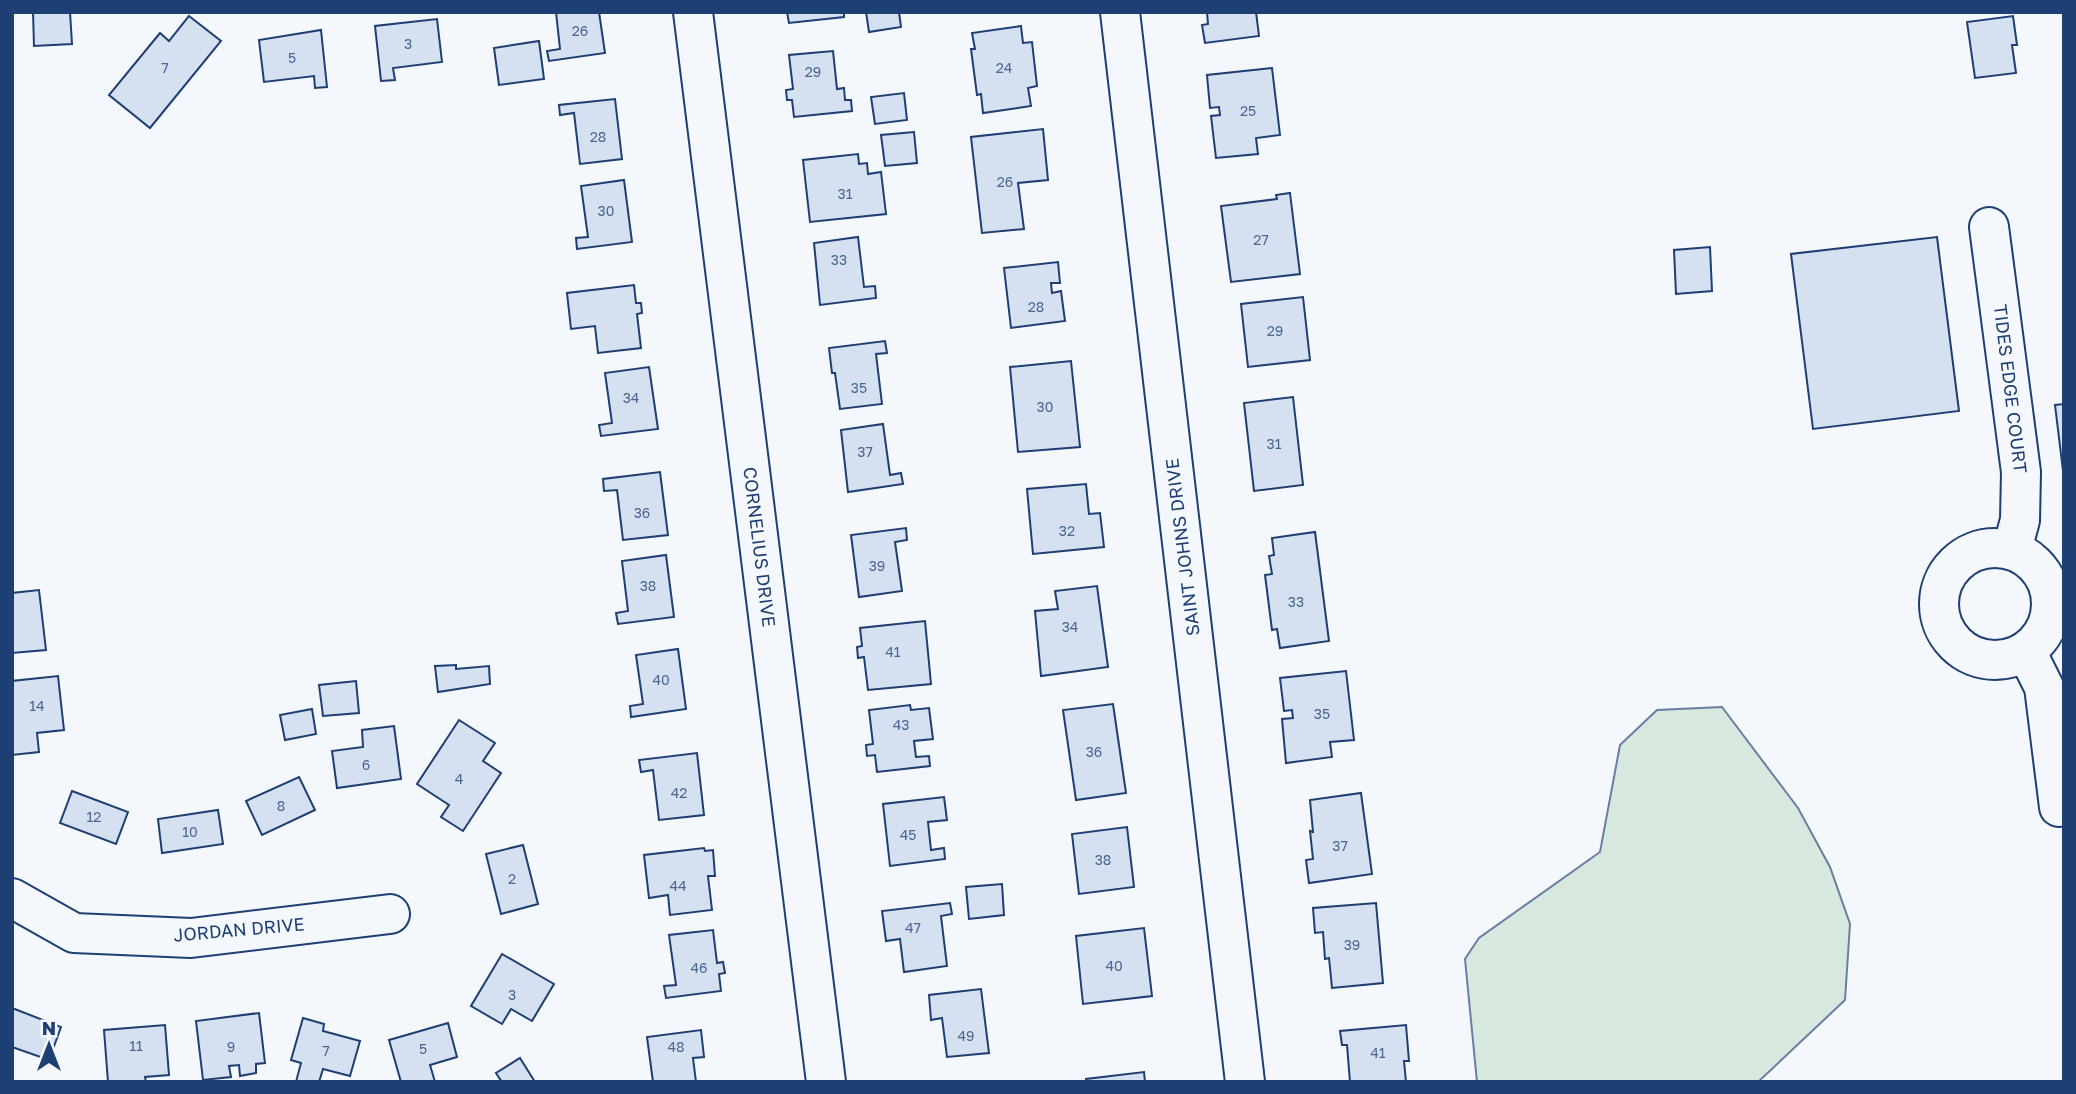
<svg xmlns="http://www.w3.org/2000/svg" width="2076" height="1094" font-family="'Golos Text',sans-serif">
	<rect width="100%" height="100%" fill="#f4f7fb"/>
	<polygon fill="#d7e8df" stroke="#687fa3" stroke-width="2" points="1722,707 1798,808 1830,867 1850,924 1845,1000 1758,1082 1477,1082 1465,959 1479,938 1600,852 1620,745 1657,710"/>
	<g fill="#d5e0f0" stroke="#1d3f73" stroke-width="2">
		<polygon points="33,12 70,12 72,44 34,46"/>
		<polygon points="556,12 599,12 605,53 549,61 547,51 560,49"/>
		<polygon points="787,12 844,12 844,17 789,23"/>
		<polygon points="866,12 899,12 901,27 869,32"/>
		<polygon points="1207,12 1256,12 1259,36 1205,43 1202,25 1208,24"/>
		<polygon points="189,16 221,41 150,128 109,95 160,33 169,41"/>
		<polygon points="2013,16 2017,45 2012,45 2016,73 1975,78 1967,22"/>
		<polygon points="437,19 442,62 393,68 395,80 381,81 375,26"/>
		<polygon points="1021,26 1023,43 1032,42 1037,86 1028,88 1031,106 983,113 981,94 977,95 971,49 975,49 972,33"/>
		<polygon points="321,30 327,87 315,88 314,76 264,82 259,40"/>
		<polygon points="539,41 544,79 499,85 494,48"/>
		<polygon points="833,51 837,89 844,88 845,100 851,100 852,111 794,117 792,100 787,100 786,90 793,89 789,55"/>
		<polygon points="1272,68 1280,135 1256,138 1258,154 1216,158 1211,116 1220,115 1219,107 1210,108 1207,75"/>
		<polygon points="904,93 907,120 875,124 871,97"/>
		<polygon points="615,99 622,159 580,164 574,113 560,115 559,105"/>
		<polygon points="1043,129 1048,180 1018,183 1024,229 982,233 971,137"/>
		<polygon points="914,132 917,163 885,166 881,135"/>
		<polygon points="858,154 859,164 867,163 868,174 881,172 886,214 810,222 803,160"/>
		<polygon points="624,180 632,242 577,249 576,238 588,237 581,186"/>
		<polygon points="1290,193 1300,274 1231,282 1221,206 1277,199 1276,195"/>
		<polygon points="858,237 864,287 875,286 876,298 820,305 814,243"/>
		<polygon points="1937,237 1959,411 1813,429 1791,254"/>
		<polygon points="1710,247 1712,291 1676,294 1674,250"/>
		<polygon points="1058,262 1060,283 1051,283 1052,293 1061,291 1065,321 1011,328 1004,268"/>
		<polygon points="634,285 636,303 641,303 642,313 637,314 641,348 598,353 595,326 571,329 567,293"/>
		<polygon points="1303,297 1310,360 1248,367 1241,304"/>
		<polygon points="885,341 887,353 876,354 882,404 840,409 835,373 832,373 829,348"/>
		<polygon points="1071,361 1080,447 1018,452 1010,367"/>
		<polygon points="649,367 658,429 601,436 599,425 612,423 605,373"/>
		<polygon points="1293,397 1303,485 1254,491 1244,403"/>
		<polygon points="2064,404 2064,479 2055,405"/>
		<polygon points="883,424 890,475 901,473 903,484 848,492 841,430"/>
		<polygon points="660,472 668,535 623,540 617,490 604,491 603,479"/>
		<polygon points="1086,484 1089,514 1100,513 1104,547 1033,554 1027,489"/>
		<polygon points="906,528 907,540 895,542 902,591 859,597 851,535"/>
		<polygon points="1315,532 1329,641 1280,648 1277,629 1272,630 1265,575 1272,574 1269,556 1274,555 1272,538"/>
		<polygon points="666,555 674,617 618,624 616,613 628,611 622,561"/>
		<polygon points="1097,586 1108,667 1041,676 1035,611 1058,609 1055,591"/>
		<polygon points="39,590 46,650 12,653 12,593"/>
		<polygon points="925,621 931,684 868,690 864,657 858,658 857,647 862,646 860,628"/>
		<polygon points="678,649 686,709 631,717 630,706 643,704 636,655"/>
		<polygon points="456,665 456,669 489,666 490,684 438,692 435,666"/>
		<polygon points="1346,671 1354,740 1330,742 1332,757 1286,763 1282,719 1293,718 1292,710 1284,711 1280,678"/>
		<polygon points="58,676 64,730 37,733 39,752 12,755 12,681"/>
		<polygon points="356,681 359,713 323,716 319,685"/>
		<polygon points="1113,704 1126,793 1076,800 1063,710"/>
		<polygon points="910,705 911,710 929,708 933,739 914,741 916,757 929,756 930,766 877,772 875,755 867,756 866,745 873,744 869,710"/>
		<polygon points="312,709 316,734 285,740 280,715"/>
		<polygon points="459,720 495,743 483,761 501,773 463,831 441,817 449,805 417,784"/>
		<polygon points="394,726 401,779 337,788 332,751 363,747 362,730"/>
		<polygon points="697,753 704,815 659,820 653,770 641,772 639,760"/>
		<polygon points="299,777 315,810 262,835 246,801"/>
		<polygon points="72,791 128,812 116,844 60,823"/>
		<polygon points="1361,793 1372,874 1309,883 1306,860 1313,859 1310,831 1313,832 1310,800"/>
		<polygon points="944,797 947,820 928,822 931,850 944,848 945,859 890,866 883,804"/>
		<polygon points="218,810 223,844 162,853 158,819"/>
		<polygon points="1127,827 1134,887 1079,894 1072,834"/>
		<polygon points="523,845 538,904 501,914 486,854"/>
		<polygon points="704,848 705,851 713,850 715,876 708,876 712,910 670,915 668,895 649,898 644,855"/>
		<polygon points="1002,884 1004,915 969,919 966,887"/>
		<polygon points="950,903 952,914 941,916 947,966 904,972 900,939 886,941 882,911"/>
		<polygon points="1376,903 1383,983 1332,988 1329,958 1325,959 1323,932 1315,933 1313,908"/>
		<polygon points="1144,928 1152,996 1083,1004 1076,936"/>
		<polygon points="713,930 717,963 723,962 725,973 719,974 721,991 666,998 664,986 676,985 669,935"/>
		<polygon points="502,954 554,984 532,1021 511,1009 502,1024 471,1006"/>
		<polygon points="981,989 989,1053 947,1057 942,1018 931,1020 929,995"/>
		<polygon points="12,1008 61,1027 49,1060 12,1047"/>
		<polygon points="259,1013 265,1063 256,1064 256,1073 240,1076 239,1065 229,1066 231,1077 203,1080 196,1021"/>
		<polygon points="303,1018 324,1024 323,1031 360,1041 350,1076 323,1069 319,1082 296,1082 301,1063 291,1060"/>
		<polygon points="448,1023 457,1057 430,1065 435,1082 401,1082 389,1040"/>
		<polygon points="165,1025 169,1075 145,1077 146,1082 108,1082 104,1030"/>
		<polygon points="1406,1025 1409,1061 1404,1061 1406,1082 1350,1082 1347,1045 1342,1045 1340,1031"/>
		<polygon points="701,1030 704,1057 693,1058 696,1082 653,1082 647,1037"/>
		<polygon points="520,1058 535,1082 502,1082 496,1073"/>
		<polygon points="1144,1072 1145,1082 1086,1082 1086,1079"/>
	</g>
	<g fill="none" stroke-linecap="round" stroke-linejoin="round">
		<g stroke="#1d3f73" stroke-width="42">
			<g id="minor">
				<polyline points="693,12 826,1082"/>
				<polyline points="1120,12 1245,1082"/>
				<polyline points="1989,227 2021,472 2020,520 2012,550"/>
				<circle cx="1995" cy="604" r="56"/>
				<polyline points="2026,651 2044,687 2059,807"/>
				<polyline points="12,898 74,933 191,938 390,914"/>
			</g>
		</g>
		<use href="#minor" stroke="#f4f7fb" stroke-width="38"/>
	</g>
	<g text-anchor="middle" stroke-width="5" stroke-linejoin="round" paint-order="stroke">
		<g font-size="14" fill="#4b6792">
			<text x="580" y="36">26</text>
			<text x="408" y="49">3</text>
			<text x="292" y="63">5</text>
			<text x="165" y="73">7</text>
			<text x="1004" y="73">24</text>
			<text x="813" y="77">29</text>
			<text x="1248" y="116">25</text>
			<text x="598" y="142">28</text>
			<text x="1005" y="187">26</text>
			<text x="845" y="199">31</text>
			<text x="606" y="216">30</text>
			<text x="1261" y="245">27</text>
			<text x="839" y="265">33</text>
			<text x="1036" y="312">28</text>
			<text x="1275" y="336">29</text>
			<text x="859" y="393">35</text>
			<text x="631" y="403">34</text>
			<text x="1045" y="412">30</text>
			<text x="1274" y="449">31</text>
			<text x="865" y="457">37</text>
			<text x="642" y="518">36</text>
			<text x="1067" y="536">32</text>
			<text x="877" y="571">39</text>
			<text x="648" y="591">38</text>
			<text x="1296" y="607">33</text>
			<text x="1070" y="632">34</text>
			<text x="893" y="657">41</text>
			<text x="661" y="685">40</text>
			<text x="37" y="711">14</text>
			<text x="1322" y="719">35</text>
			<text x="901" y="730">43</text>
			<text x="1094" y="757">36</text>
			<text x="366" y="770">6</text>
			<text x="459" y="784">4</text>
			<text x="679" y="798">42</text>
			<text x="281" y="811">8</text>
			<text x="94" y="822">12</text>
			<text x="190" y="837">10</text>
			<text x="908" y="840">45</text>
			<text x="1340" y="851">37</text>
			<text x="1103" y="865">38</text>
			<text x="512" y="884">2</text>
			<text x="678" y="891">44</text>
			<text x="913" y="933">47</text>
			<text x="1352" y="950">39</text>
			<text x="1114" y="971">40</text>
			<text x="699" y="973">46</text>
			<text x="512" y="1000">3</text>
			<text x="966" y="1041">49</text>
			<text x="136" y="1051">11</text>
			<text x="231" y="1052">9</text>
			<text x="676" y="1052">48</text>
			<text x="423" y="1054">5</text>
			<text x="326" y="1056">7</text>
			<text x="1378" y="1058">41</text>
		</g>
		<g font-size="18" fill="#1d3f73" stroke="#f4f7fb">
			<text transform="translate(2010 389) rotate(83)" y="6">TIDES EDGE COURT</text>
			<text transform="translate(759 547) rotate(83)" y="6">CORNELIUS DRIVE</text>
			<text transform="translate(1183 547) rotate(-97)" y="6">SAINT JOHNS DRIVE</text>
			<text transform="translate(239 930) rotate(-5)" y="6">JORDAN DRIVE</text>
		</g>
	</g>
	<rect width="2076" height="1094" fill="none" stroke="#1d3f73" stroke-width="28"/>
	<g transform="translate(49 1045)" stroke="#f4f7fb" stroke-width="5" paint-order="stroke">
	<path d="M0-5L12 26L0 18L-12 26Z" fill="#1d3f73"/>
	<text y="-10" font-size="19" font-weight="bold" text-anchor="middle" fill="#1d3f73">N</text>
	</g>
</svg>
